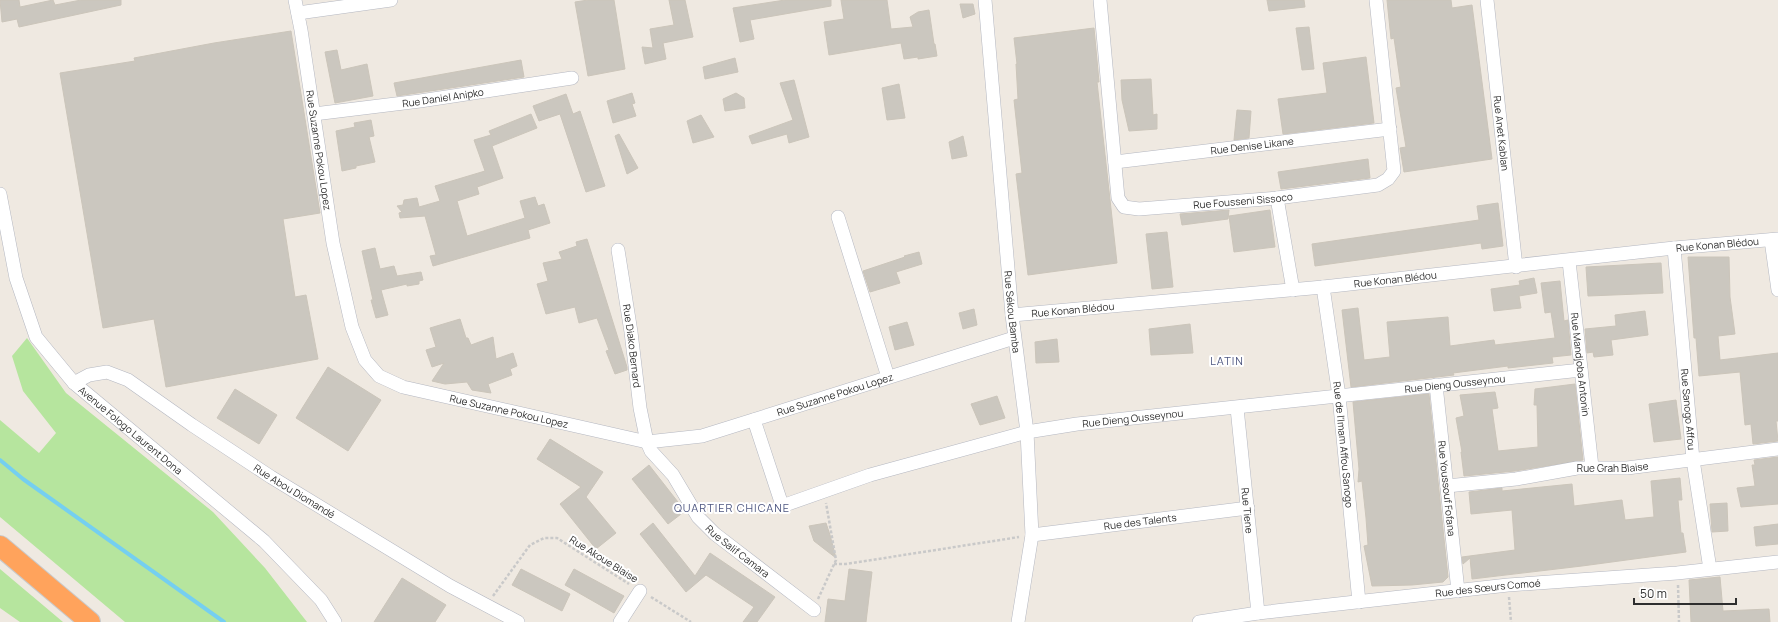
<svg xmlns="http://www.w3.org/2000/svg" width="1778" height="622" font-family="Manrope,sans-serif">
	<rect width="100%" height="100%" fill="#efe9e1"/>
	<g fill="#b6e59e">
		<polygon points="27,338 66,393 213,512 265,568 307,622 125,622 0,517 0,420 39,453 56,433 23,391 12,356"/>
		<polygon points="0,569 63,622 20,622 0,608"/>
	</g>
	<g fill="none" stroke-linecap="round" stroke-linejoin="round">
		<polyline stroke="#75cff0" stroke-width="4" points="0,460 23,479 224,622"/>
	</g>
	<g fill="#cbc7bf" stroke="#cbc5ba">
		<polygon points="0,0 19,0 20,7 53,0 55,5 81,0 121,0 121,5 19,27 17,19 2,22"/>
		<polygon points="588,0 614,0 625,69 588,76 575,2"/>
		<polygon points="669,0 685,0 693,37 663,43 666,59 645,64 642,47 653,48 650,29 674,25"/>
		<polygon points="785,0 831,0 831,6 750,20 754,39 740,42 733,8"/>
		<polygon points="841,0 887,0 891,29 913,27 910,17 918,12 929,10 934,44 935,44 937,56 918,59 918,57 904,59 901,43 829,55 824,22 844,19"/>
		<polygon points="1267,0 1304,0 1305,7 1269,11"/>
		<polygon points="1387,0 1451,0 1452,8 1472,5 1492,159 1404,172 1400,148 1406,147 1396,88 1401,87 1394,38 1391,39"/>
		<polygon points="960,4 973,4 975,14 963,18"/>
		<polygon points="1309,27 1314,69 1302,70 1296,28"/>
		<polygon points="1094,28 1099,82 1097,82 1117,263 1028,275 1016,174 1022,173 1014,100 1018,99 1016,64 1017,64 1014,38"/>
		<polygon points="291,31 320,213 283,219 295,297 306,295 318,359 166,387 154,319 103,328 60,73 135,61 134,58 214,43"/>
		<polygon points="337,50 341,70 367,64 373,96 335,103 325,52"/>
		<polygon points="1366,57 1374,123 1283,134 1278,99 1327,93 1323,63"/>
		<polygon points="735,58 738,72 705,79 703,67"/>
		<polygon points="521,60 524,77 397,96 394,83"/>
		<polygon points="1151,79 1153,115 1157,114 1157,129 1129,131 1122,100 1121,80"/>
		<polygon points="794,80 809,137 789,143 787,134 752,144 749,136 793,120 780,83"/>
		<polygon points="899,84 905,118 887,120 882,88"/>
		<polygon points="632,93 635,103 632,104 636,116 613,123 607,101"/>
		<polygon points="736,93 744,98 745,108 725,111 723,99"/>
		<polygon points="566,94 573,114 580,111 605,186 586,192 560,114 539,121 533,106"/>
		<polygon points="1237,110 1251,111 1249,138 1234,140"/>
		<polygon points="531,114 537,128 492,146 503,178 477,187 479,194 457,201 467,236 525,218 520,201 535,197 538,206 544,204 550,223 528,230 530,238 433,266 430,256 436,255 425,216 400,218 399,213 402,212 397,206 403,205 404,200 417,198 419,207 440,201 435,186 485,171 474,140 491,135 489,131"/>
		<polygon points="701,115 714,137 693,143 687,121"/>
		<polygon points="371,120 374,136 369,137 375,162 356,166 356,168 342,171 336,131 355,127 354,123"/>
		<polygon points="619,134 638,168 627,174 615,136"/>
		<polygon points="963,136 967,156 952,159 949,142"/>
		<polygon points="1368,159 1370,178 1281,189 1278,172"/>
		<polygon points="1498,203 1503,246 1482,249 1481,243 1315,266 1312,244 1479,220 1477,206"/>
		<polygon points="1229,210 1228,219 1182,225 1180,214"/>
		<polygon points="1270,210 1275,247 1234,252 1229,216"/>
		<polygon points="1167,232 1173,287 1152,289 1146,234"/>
		<polygon points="587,239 627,367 627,370 615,374 606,351 609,350 597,318 579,323 575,307 546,314 537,284 548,281 543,263 562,259 559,252 577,246 576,242"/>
		<polygon points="375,248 380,269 394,266 397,276 421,272 423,280 419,281 419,284 407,286 407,284 381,290 388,315 376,318 371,300 373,300 362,251"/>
		<polygon points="919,252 922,264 896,272 900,283 870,292 863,271 905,257 904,256"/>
		<polygon points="1688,257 1729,257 1730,297 1735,334 1718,336 1720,360 1778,353 1778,421 1776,421 1778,441 1753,444 1751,424 1745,425 1740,372 1699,376 1696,338 1694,338"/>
		<polygon points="1661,263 1663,293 1588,296 1586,267"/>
		<polygon points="1534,278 1537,293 1519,296 1521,308 1494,311 1491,289 1520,285 1519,281"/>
		<polygon points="1560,281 1564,321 1568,320 1571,355 1552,357 1553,363 1508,368 1508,366 1453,373 1454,375 1351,387 1342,310 1358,308 1364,360 1390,357 1387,322 1448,317 1450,346 1494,340 1495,345 1555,338 1551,312 1545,313 1541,283"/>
		<polygon points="974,309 977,325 963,329 959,313"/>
		<polygon points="1645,311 1648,335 1611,340 1613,355 1594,357 1593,352 1587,353 1585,329 1616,326 1615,315"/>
		<polygon points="460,319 466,338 468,338 471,345 493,337 496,359 513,353 517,366 510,369 512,375 488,384 491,393 472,390 467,382 445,384 432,381 444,363 432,367 426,350 436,347 430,328"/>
		<polygon points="907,322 914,345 895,350 889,327"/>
		<polygon points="1190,324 1193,353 1151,355 1149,329"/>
		<polygon points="1057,339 1059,362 1036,363 1035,342"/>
		<polygon points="328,367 381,400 348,451 296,418"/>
		<polygon points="1575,384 1583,460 1515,471 1464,476 1461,452 1462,452 1456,418 1464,416 1460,395 1495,392 1498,408 1492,409 1498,451 1538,447 1537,405 1534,405 1535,389"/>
		<polygon points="235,389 277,415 259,444 217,418"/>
		<polygon points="1429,394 1448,577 1443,582 1412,585 1372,586 1364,546 1368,545 1366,518 1362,481 1358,482 1359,469 1353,402"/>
		<polygon points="997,396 1005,418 980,425 971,404"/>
		<polygon points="1676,400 1681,439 1654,442 1649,404"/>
		<polygon points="550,439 603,472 586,497 616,533 596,549 560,504 581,487 537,459"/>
		<polygon points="1778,457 1778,504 1741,507 1737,488 1755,486 1752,465 1755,465 1754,460"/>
		<polygon points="649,465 685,511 668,524 632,479"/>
		<polygon points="1680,478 1682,500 1678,500 1681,533 1683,533 1686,552 1582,566 1472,579 1470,558 1463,564 1462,557 1515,550 1512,510 1471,514 1469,492 1502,488 1502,491 1572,484 1574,506 1622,500 1625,520 1654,517 1651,481"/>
		<polygon points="1727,503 1728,531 1712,532 1710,504"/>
		<polygon points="653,523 695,576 710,553 775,597 757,622 743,622 754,607 706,575 686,592 640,534"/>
		<polygon points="826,523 830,535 836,558 814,541 809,526"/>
		<polygon points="1778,524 1778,544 1756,546 1754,527"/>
		<polygon points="521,569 570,594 562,611 512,585"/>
		<polygon points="574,569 624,596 614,613 565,585"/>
		<polygon points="849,569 872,572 866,622 825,622 828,599 845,601"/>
		<polygon points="1720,577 1723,611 1769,609 1770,622 1691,622 1689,580"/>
		<polygon points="402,578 446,605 435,622 374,622"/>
	</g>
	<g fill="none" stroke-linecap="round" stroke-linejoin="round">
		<g stroke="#b4b7c1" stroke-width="14">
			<g id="minor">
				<path id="s1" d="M295 0 301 30 333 243 352 327 365 360 379 376 403 387 647 442 702 436 1014 338"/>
				<path id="s2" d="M985 0 1012 315 1027 432 1032 535 1018 622"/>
				<path id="s3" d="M1100 0 1118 198 1124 207 1139 209 1277 198 1378 185 1388 179 1394 171 1376 0"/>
				<path id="s4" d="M1487 0 1516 267"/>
				<polyline points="298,13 391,0"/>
				<path id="s5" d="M314 114 420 101 572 78"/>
				<path id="s6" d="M1115 162 1390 129"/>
				<path id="s7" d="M0 194 16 278 36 337 74 383 264 541 321 600 335 622"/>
				<polyline points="1277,198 1293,290"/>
				<polyline points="838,217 888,377"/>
				<polyline points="1771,240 1778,290"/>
				<path id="s8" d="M1674 248 1693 460 1710 569"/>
				<path id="s9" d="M618 250 631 332 640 408 647 442 651 451 673 475 698 517 715 534 814 610"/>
				<path id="s10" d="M1569 261 1592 467"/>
				<path id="s11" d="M1323 287 1339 396 1359 602"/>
				<path id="s12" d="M1012 315 1323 287 1674 248 1778 239"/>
				<path id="s13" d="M74 383 89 375 107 372 128 380 192 425 271 477 450 586 518 622"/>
				<path id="s14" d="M1436 385 1458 591"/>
				<path id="s15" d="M1237 408 1258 613"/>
				<path id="s16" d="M754 420 781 502 785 505 870 475 1027 432 1077 424 1581 370"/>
				<path id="s17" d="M1447 486 1516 479 1577 468H1627L1778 449"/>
				<path id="s18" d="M1032 535 1248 508"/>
				<polyline points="620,622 640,591"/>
				<path id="s19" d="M1199 622 1258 613 1508 585 1677 573 1778 562"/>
			</g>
		</g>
		<g stroke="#c9c9c9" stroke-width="22">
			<polyline id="highway" points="0,546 90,622"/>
		</g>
		<g stroke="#c9c9c9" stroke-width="2.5" stroke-dasharray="3 2" stroke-linecap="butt">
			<polyline points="834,564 846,564 1019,537"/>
			<polyline points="1678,585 1679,622"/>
			<polyline points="493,596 530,545 544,538 557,538 629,584"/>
			<polyline points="651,597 691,622"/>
			<polyline points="1509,597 1511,622"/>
			<polyline points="818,599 836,560 826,503"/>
		</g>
		<use href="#minor" stroke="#fff" stroke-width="13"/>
		<use href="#highway" stroke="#ffa35c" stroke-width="20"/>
	</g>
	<g text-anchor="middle" stroke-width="4" stroke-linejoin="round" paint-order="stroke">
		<g font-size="10" fill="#2e2e2e" stroke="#fff">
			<text dy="4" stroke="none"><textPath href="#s5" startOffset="130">Rue Daniel Anipko</textPath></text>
			<text dy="4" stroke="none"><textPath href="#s4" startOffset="134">Rue Anet Kablan</textPath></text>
			<text dy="4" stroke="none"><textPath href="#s6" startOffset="138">Rue Denise Likane</textPath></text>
			<text dy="4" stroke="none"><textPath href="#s1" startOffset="152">Rue Suzanne Pokou Lopez</textPath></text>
			<text dy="4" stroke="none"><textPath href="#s3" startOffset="329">Rue Fousseni Sissoco</textPath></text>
			<text dy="4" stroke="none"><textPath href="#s12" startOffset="709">Rue Konan Blédou</textPath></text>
			<text dy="4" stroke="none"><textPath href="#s12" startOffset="385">Rue Konan Blédou</textPath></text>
			<text dy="4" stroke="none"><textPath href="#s12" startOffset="61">Rue Konan Blédou</textPath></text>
			<text dy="4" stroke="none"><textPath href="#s2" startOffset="313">Rue Sékou Bamba</textPath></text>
			<text dy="4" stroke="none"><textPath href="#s9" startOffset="97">Rue Diako Bernard</textPath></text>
			<text dy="4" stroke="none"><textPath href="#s10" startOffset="104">Rue Mandjoba Antonin</textPath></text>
			<text dy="4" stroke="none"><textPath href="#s16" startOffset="775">Rue Dieng Ousseynou</textPath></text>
			<text dy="4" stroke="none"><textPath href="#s1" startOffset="860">Rue Suzanne Pokou Lopez</textPath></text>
			<text dy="4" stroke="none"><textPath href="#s8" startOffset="162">Rue Sanogo Affou</textPath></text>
			<text dy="4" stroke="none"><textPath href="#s1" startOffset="524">Rue Suzanne Pokou Lopez</textPath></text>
			<text dy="4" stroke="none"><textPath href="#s16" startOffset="451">Rue Dieng Ousseynou</textPath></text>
			<text dy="4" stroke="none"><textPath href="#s7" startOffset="281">Avenue Fologo Laurent Dona</textPath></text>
			<text dy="4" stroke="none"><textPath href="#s11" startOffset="159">Rue de l'Imam Affou Sanogo</textPath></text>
			<text dy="4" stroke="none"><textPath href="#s17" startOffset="167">Rue Grah Blaise</textPath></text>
			<text dy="4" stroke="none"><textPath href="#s14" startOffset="104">Rue Youssouf Fofana</textPath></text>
			<text dy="4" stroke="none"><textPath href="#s13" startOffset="258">Rue Abou Diomandé</textPath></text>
			<text dy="4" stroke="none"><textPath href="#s15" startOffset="103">Rue Tiene</textPath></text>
			<text dy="4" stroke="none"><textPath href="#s18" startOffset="109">Rue des Talents</textPath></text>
			<text dy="4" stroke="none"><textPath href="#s9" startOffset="338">Rue Salif Camara</textPath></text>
			<text transform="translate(604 559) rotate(32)" y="4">Rue Akoue Blaise</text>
			<text dy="4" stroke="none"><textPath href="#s19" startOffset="291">Rue des Sœurs Comoé</textPath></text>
		</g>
		<g font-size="11" letter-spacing="1" fill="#4d5680" stroke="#fff">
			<text x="1227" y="365">LATIN</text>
			<text x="732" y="512">QUARTIER CHICANE</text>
		</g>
	</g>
	<path d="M1634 598v6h102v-6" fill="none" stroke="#2e2e2e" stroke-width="2"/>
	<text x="1640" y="598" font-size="12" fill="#2e2e2e" stroke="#ffffff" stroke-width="3" paint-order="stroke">50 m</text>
</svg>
